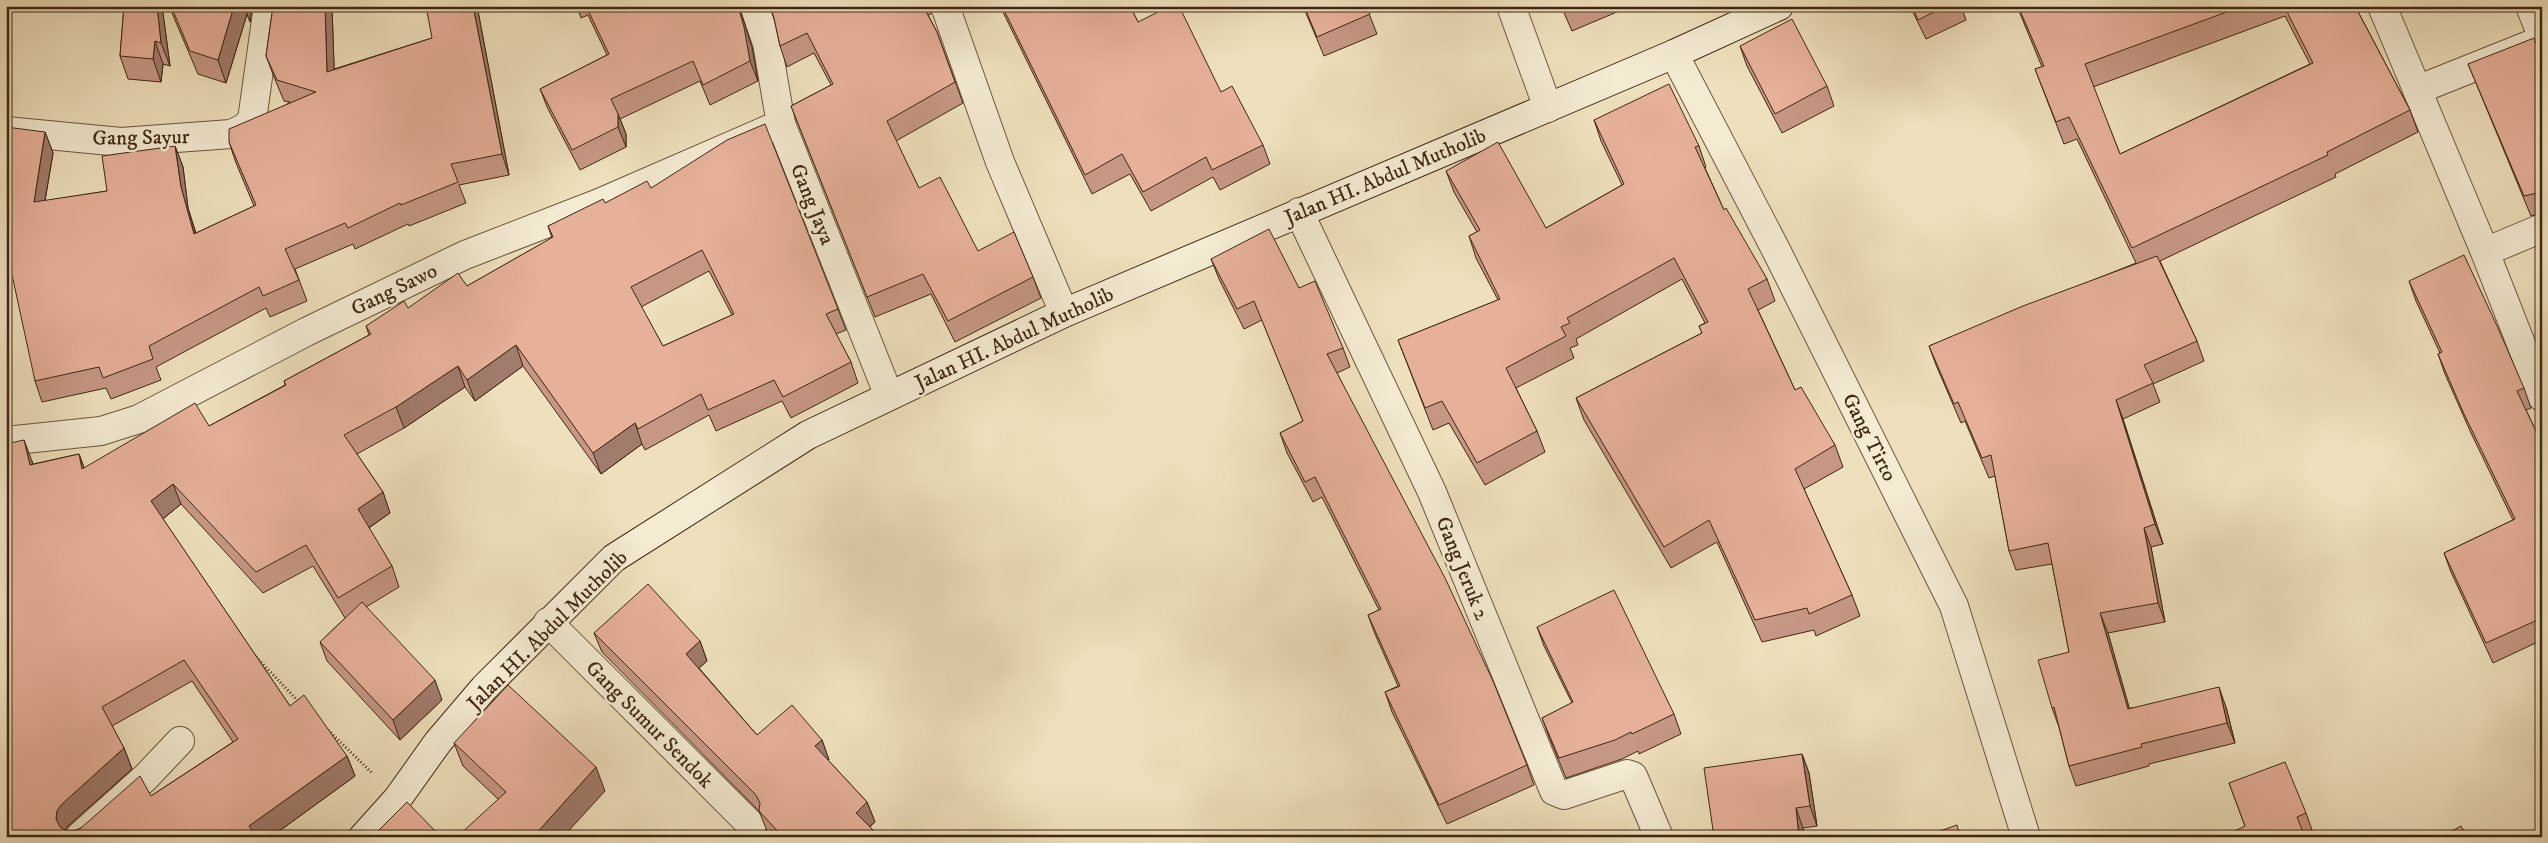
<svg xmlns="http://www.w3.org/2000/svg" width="2548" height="843" font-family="'IM FELL DW Pica',serif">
	<rect width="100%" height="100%" fill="#eee0bc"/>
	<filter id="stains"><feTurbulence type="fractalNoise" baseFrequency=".004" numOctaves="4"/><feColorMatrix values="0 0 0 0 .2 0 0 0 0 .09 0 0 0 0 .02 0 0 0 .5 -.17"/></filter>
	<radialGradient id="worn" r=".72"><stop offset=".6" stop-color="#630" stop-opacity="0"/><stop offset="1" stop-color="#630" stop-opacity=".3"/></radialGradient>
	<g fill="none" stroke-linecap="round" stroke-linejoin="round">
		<g stroke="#6b553c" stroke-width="30">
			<g id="street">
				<polyline points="754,6 767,43 781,124 889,396"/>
				<polyline points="945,6 1000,162 1064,313"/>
				<polyline points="1511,6 1548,108"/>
				<polyline points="2382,6 2485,252 2542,397"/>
				<polyline points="2530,6 2542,36"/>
				<polyline points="1674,54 1776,250 1954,606 2026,837"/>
				<polyline points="2417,90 2542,40"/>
				<polyline points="6,131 121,142 231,134 244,128 252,120 268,6"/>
				<polyline points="1299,212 1432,492 1554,791 1564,795 1627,774 1633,776 1659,837"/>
				<polyline points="2485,252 2542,228"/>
				<polyline points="6,441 101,431 139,419 306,332 465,255 599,203 781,124"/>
				<polyline points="548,622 752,826"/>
				<polyline points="79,837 146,777 180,741"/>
			</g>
		</g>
		<g stroke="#3f2712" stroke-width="30">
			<polyline id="secondary" points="363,837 398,798 438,742 484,688 614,558 808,435 1064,313 1674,54 1779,6"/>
		</g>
		<g stroke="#3f2712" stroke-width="3" stroke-dasharray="1 2.5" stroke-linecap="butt">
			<polyline points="256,657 300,703"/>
			<polyline points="328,730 372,773"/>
		</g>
		<use href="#street" stroke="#f4ebd3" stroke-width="28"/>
		<use href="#secondary" stroke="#f4ebd3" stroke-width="28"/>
	</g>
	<g fill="#c69784" stroke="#3f2712" fill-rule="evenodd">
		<polygon points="124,6 162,6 170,66 163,64 161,82 128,79 120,56"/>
		<polygon points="169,6 252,6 250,22 247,14 226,83 198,74"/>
		<polygon points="273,6 332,6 334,69 432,38 477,6 509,175 459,185 466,203 409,226 408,224 355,249 353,244 295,269 307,301 270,317 266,308 156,367 161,380 111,399 106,388 42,402 35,381 45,132 53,153 45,201 107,191 175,146 183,167 188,208 196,233 254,206 236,163 229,142 290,102 284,101 274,77 266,56"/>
		<polygon points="577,6 739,6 752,47 758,81 710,105 700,81 620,119 626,134 626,147 580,170 548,109 540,89 607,55 588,15 581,18"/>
		<polygon points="770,6 930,6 931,14 928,15 937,32 963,103 896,141 919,188 978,251 1033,277 1041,298 955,342 931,294 875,317 791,106 831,85 814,53 787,67 780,46 774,18"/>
		<polygon points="1000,6 1130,6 1138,22 1221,92 1263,145 1270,164 1220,190 1213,177 1151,211 1130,174 1092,194"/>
		<polygon points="1303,6 1366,6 1377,34 1324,56"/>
		<polygon points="1561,6 1631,6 1572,31"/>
		<polygon points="1910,6 1961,6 1966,20 1926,39"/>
		<path d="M2017 6H2355L2410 110 2418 132 2335 174 2336 177 2160 261 2197 341 2204 361 2153 384 2160 402 2123 419 2163 544 2151 547 2165 622 2108 633 2129 708 2226 707 2235 743 2149 764V766L2076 786 2069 766 2059 727 2052 708 2069 652 2052 564 2016 570 2009 551 1995 476 1989 478 1965 421 1961 423 1936 365 1929 346 2136 263 2077 139 2064 144 2035 69 2042 67ZM2285 16 2310 64 2120 154 2093 87Z"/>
		<polygon points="1740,46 1827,86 1834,106 1782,133 1747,66"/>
		<polygon points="2542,50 2542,213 2531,216 2476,83 2468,64"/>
		<polygon points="1594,120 1699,146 1706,167 1705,168 1724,210 1767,279 1775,301 1758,310 1795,390 1835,445 1843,467 1804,489 1852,595 1860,616 1816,636 1814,630 1762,642 1717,542 1671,568 1584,420 1576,398 1702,333 1699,326 1705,323 1682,279 1576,339 1578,345 1570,348 1574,358 1516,388 1537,431 1545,452 1485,485 1449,423 1433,430 1398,340 1498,300 1476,258 1469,236 1477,232 1454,192 1446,171 1546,228 1622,185 1601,141"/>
		<path d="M651 188 838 309 846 330 836 334 851 362 858 383 791 418 782 401 716 431 709 415 645 450 642 444 601 474 523 366 475 401 465 387 404 428 357 454 383 492 390 513 369 528 392 566 399 587 366 607 442 700 400 740 327 661 320 642 345 618 313 566 263 593 181 504 163 519 290 706 347 756 355 776 271 837H10V835L6 836V666L10 665 6 654V444L32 461 33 464 79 454 84 468 209 426 285 385 284 381 369 335 366 326 408 308 467 286 552 238 548 226 605 203ZM709 271 732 315 663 346 641 307ZM192 681 233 742 151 796 74 831H67L65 830 68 826 132 769 124 748 112 726Z"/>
		<polygon points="1211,259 1299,288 1343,348 1350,367 1337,373 1527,765 1534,785 1447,824 1392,712 1385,692 1398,686 1375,634 1368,615 1379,610 1322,497 1313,502 1287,453 1280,433 1303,421 1262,320 1244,329 1219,279"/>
		<polygon points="2409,281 2524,388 2531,408 2526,410 2542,444 2542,640 2493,663 2451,572 2444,553 2513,520 2471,433 2445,374 2438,354 2440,353 2416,301"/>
		<polygon points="1537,627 1674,714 1681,734 1639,754 1638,751 1622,759 1566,778 1549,737 1542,718 1572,703 1544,646"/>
		<polygon points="594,633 700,641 707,661 699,668 757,735 822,740 829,760 828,760 867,802 875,822 870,827 880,837 772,837 767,831 759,811 602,652"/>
		<polygon points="454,743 605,791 498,799 463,766"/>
		<polygon points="1802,754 1809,773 1817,826 1803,828 1804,837 1714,837"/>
		<polygon points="2229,783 2306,813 2313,833 2304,836 2245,826"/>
	</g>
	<g fill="#a17b6b" stroke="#3f2712">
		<polygon points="157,6 162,6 170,66 161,43"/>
		<polygon points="234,6 244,6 247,14 226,83 218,60"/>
		<polygon points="244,6 252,6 250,22"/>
		<polygon points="325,6 332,6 335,93 327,72"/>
		<polygon points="473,6 477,6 509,175 502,154"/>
		<polygon points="738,6 739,6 752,47 758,81 750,61"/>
		<polygon points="155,41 163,64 161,82 153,59"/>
		<polygon points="618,114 626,134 626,147 618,127"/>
		<polygon points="45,132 53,153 41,223 34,202"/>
		<polygon points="175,146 183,167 188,208 202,255 194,234 181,187"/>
		<polygon points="516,345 523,366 475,401 467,380"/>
		<polygon points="458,366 465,387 404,428 396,407"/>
		<polygon points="2116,400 2123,419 2163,544 2155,524"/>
		<polygon points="635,423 642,444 601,474 593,453"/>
		<polygon points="24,440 32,461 38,485 30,465"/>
		<polygon points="79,454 87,475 82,469"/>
		<polygon points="173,484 181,504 159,522 151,501"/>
		<polygon points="383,492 390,513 365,530 358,509"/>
		<polygon points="2144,528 2151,547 2165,622 2158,603"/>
		<polygon points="2100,613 2108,633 2135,728 2128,709"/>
		<polygon points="700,641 707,661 693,673 686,654"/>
		<polygon points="435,680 442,700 400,740 393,720"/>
		<polygon points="2219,687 2226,707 2235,743 2227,723"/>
		<polygon points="822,740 829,760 822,766 815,746"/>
		<polygon points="124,748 132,769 68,826 64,832 64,837 56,819 57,811 61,805"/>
		<polygon points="1802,754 1809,773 1817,826 1810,806"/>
		<polygon points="347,756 355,776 271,837 253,837 249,826"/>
		<polygon points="596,767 605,791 563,837 533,837"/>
		<polygon points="867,802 875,822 863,832 856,813"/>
		<polygon points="1796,808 1803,828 1804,837 1799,837"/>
	</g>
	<g fill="#e6b099" stroke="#3f2712" fill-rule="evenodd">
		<polygon points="124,6 157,6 161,43 155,41 153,59 120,56"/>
		<polygon points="171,6 234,6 218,60 190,51"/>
		<polygon points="273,6 325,6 327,72 432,38 426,6 473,6 502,154 451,164 458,182 401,205 400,203 348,228 345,223 285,249 299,280 263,296 259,287 149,346 153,359 103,378 99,367 35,381 6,247 6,127 45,132 34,202 107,191 102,156 175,146 181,187 194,234 256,205 229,142 229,129 316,92 277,80 266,56"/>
		<polygon points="586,6 738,6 744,27 750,61 703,85 693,61 611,99 618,114 618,127 572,150 540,89 609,54"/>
		<polygon points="770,6 923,6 937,32 955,82 887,121 919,188 940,177 978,251 1014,232 1033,277 948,321 923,274 867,297 791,106 833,84 807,33 780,46 774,18"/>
		<polygon points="1002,6 1130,6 1138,22 1170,6 1179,6 1221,92 1232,86 1263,145 1212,170 1206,157 1143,192 1122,154 1085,175"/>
		<polygon points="1304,6 1366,6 1370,14 1317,37"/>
		<polygon points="1563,6 1576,6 1565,11"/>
		<polygon points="1912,6 1946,6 1918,20"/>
		<polygon points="2018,6 2243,6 2085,64 2120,154 2313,63 2284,6 2355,6 2410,110 2327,152 2328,155 2132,248 2069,117 2056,122 2035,69 2044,66"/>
		<polygon points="1792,19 1827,86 1775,114 1740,46"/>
		<polygon points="2534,38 2539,51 2542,50 2542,195 2537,193 2524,196 2468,64"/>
		<polygon points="1669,84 1699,146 1695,147 1724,210 1726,208 1767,279 1748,289 1795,390 1801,387 1835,445 1795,469 1852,595 1809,614 1807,608 1755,620 1709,520 1664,547 1576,398 1702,333 1699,326 1708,322 1674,258 1567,318 1570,323 1561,327 1566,336 1506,368 1537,431 1477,463 1442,401 1425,408 1398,340 1500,299 1469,236 1480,230 1446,171 1498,142 1546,228 1624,184 1594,120"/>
		<path d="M765 124 838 309 826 314 851 362 783 397 774 380 708 410 701 394 638 429 635 423 593 453 516 345 467 380 458 366 396 407 344 435 383 492 358 509 392 566 338 598 306 545 256 572 173 484 151 501 290 706 304 695 347 756 249 826 256 837H10L6 826V666L11 665 6 653V444L24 440 30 465 79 454 82 469 195 403 209 426 286 385 284 381 371 334 366 326 404 301 408 308 458 273 467 286 553 237 548 226 603 199 605 203 647 181 651 188 727 140ZM702 250 734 314 663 346 631 287ZM184 660 238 739 151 796 140 776 81 828 74 831H67L60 827 56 819 57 811 61 805 124 748 102 707Z"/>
		<polygon points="2542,221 2542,231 2538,224"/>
		<polygon points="1269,229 1299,288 1315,281 1343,348 1327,354 1445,578 1493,681 1527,765 1439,805 1385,692 1400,686 1368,615 1381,609 1315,477 1305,482 1280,433 1303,421 1254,301 1237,309 1211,259"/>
		<polygon points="2464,255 2498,328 2524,388 2517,391 2542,444 2542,618 2486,643 2444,553 2515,519 2464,414 2438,354 2442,352 2409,281"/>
		<polygon points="2157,256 2197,341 2144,365 2153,383 2116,400 2155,524 2144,528 2158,603 2100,613 2128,709 2219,687 2227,723 2141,744 2142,747 2069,766 2054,707 2052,708 2038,660 2069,652 2048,543 2009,551 1991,455 1982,458 1958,402 1954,404 1929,346 2023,306"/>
		<polygon points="648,584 700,641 686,654 757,735 792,705 822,740 815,746 867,802 856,813 880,837 783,837 759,811 760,803 756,795 594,633"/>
		<polygon points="1614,590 1674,714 1632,734 1631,732 1615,740 1559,758 1542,718 1573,702 1537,627"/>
		<polygon points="362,602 435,680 393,720 320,642"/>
		<polygon points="508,685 596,767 533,837 457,837 506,792 454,743"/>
		<polygon points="1802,754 1810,806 1796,808 1799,837 1714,837 1704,768"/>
		<polygon points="2285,762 2306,813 2297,817 2305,837 2222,837 2245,826 2229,783"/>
		<polygon points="407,802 441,837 372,837"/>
		<polygon points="1957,825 1960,837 1923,837"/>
		<polygon points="2461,826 2467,837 2441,837"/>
	</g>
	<g text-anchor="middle" stroke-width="5" stroke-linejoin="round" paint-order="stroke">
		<g font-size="21" fill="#3f2712" stroke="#f4ebd3">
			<text transform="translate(141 137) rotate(-1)" y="7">Gang Sayur</text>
			<text transform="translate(1385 176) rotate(-23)" y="7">Jalan HI. Abdul Mutholib</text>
			<text transform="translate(813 204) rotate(68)" y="7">Gang Jaya</text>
			<text transform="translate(394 289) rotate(-26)" y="7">Gang Sawo</text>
			<text transform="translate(1014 338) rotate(-25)" y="7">Jalan HI. Abdul Mutholib</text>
			<text transform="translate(1870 437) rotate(63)" y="7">Gang Tirto</text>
			<text transform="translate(1463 568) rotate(68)" y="7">Gang Jeruk 2</text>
			<text transform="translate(547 630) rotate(-45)" y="7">Jalan HI. Abdul Mutholib</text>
			<text transform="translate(650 724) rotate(45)" y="7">Gang Sumur Sendok</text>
		</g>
	</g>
	<rect width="2548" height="843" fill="none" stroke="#eee0bc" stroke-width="25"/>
	<rect x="8" y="8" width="2533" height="828" fill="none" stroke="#3f2712" stroke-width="2.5"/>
	<rect x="12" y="12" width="2523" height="818" fill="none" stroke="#3f2712"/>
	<rect width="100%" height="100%" filter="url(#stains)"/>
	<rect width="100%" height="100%" fill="url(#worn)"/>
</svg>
